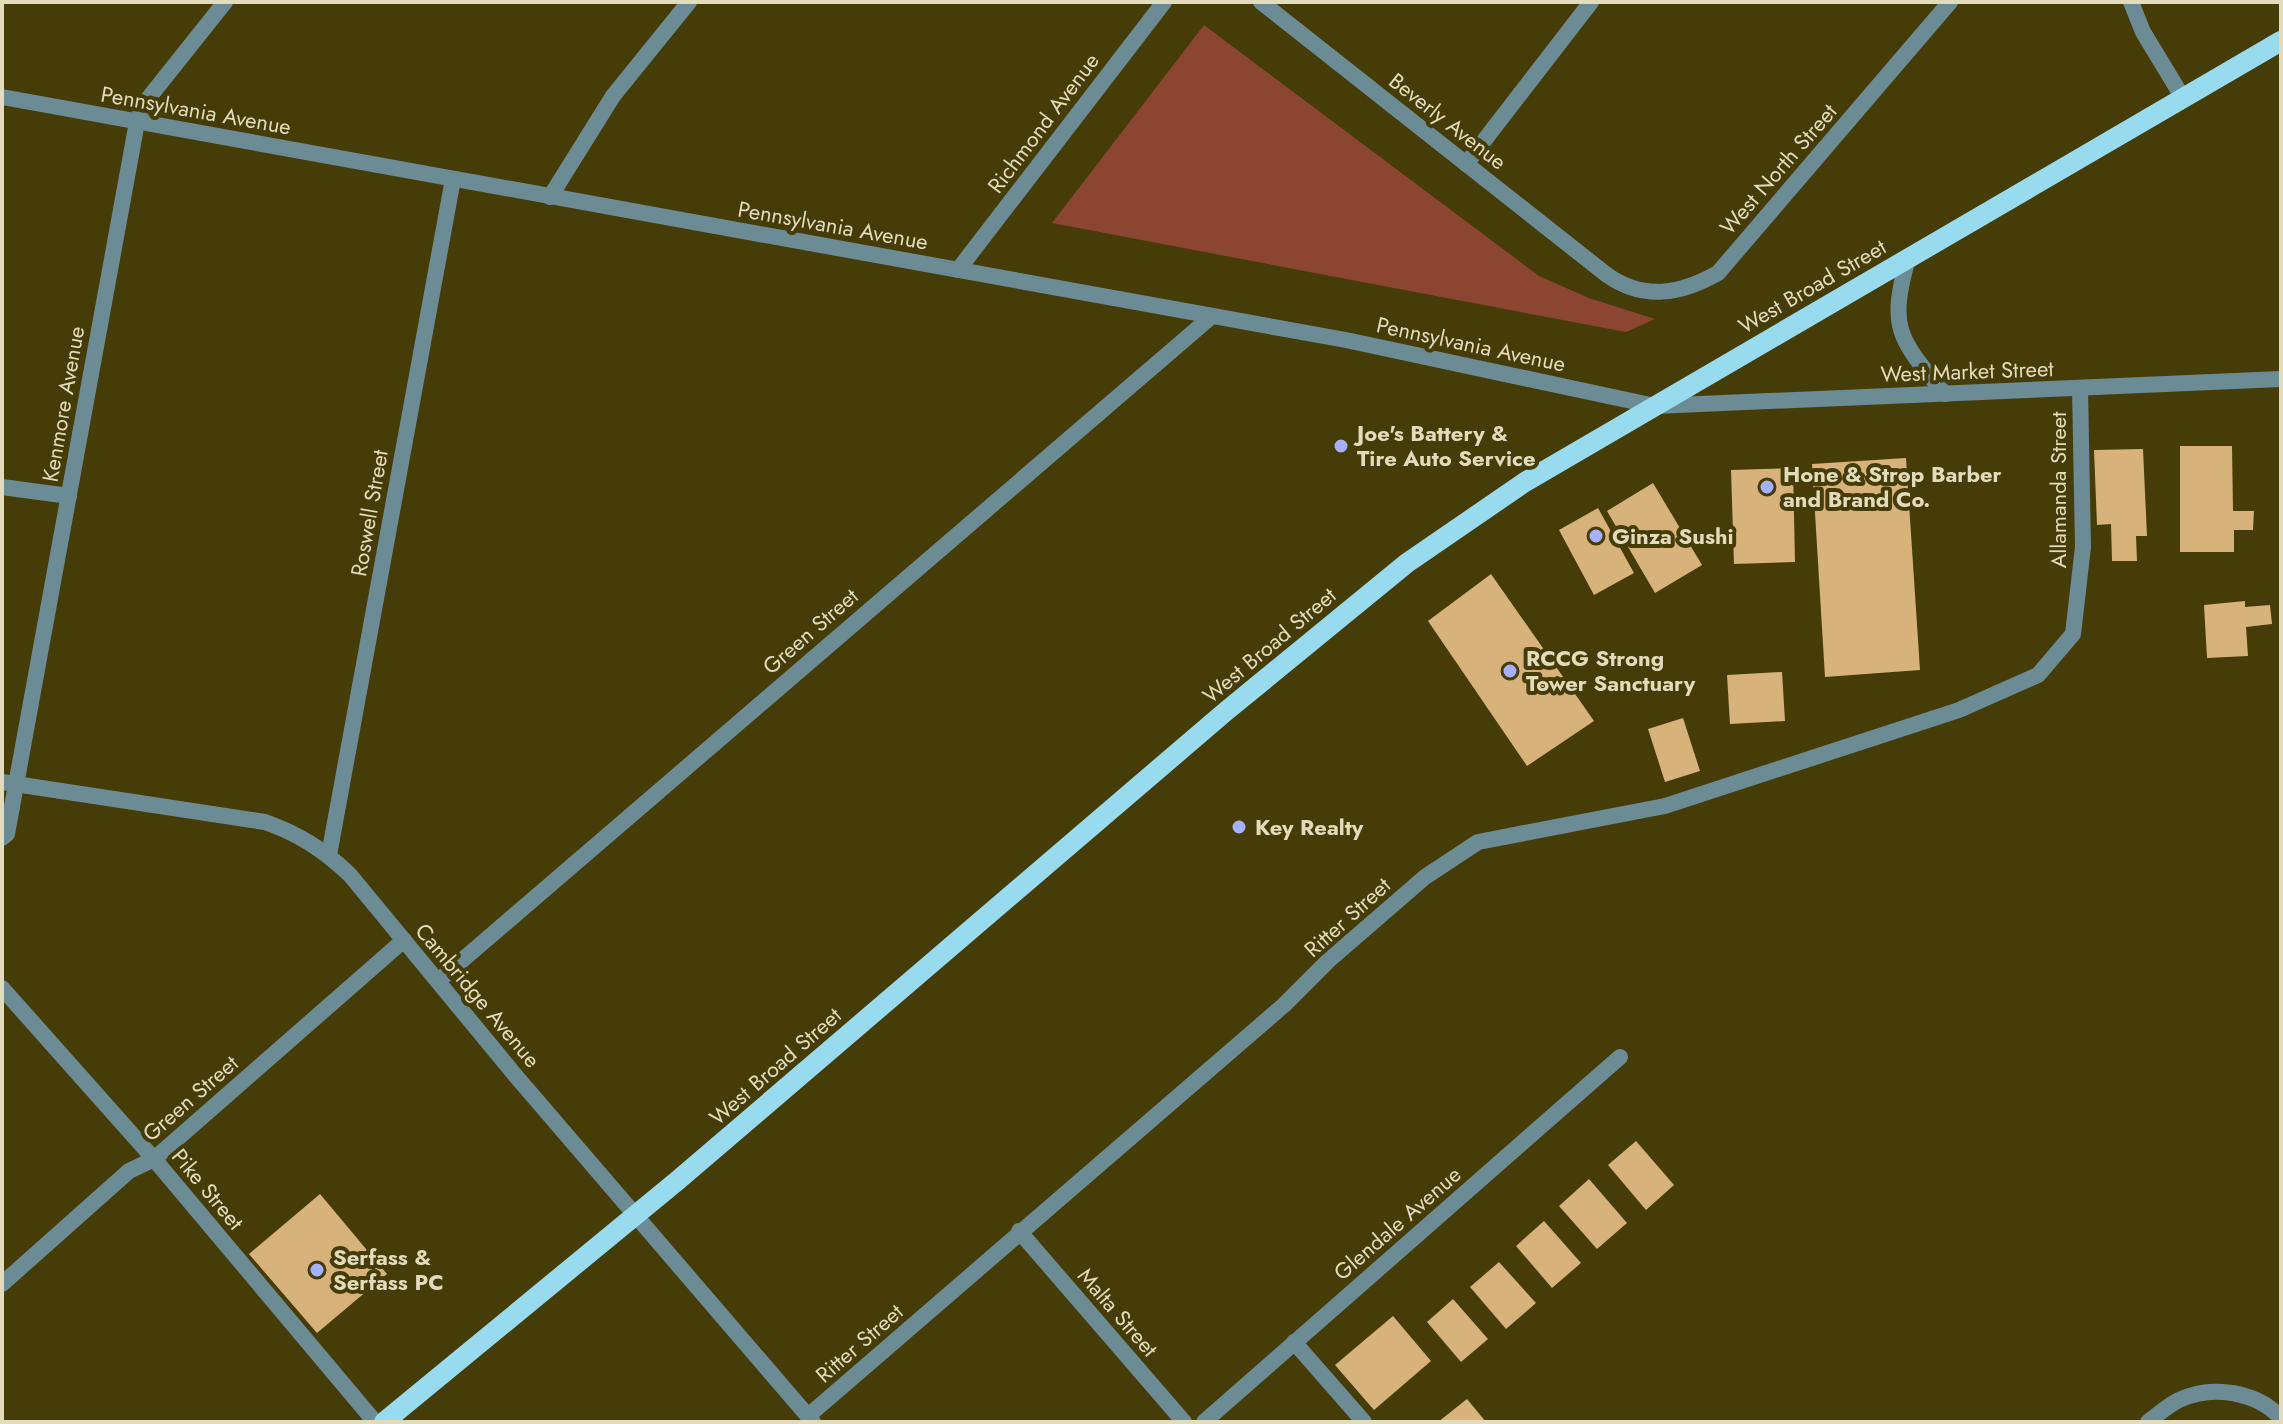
<svg xmlns="http://www.w3.org/2000/svg" width="2283" height="1424" font-family="Jost,sans-serif">
	<rect width="100%" height="100%" fill="#463c08"/>
	<polygon fill="#8b4530" points="1204,25 1539,276 1589,298 1655,319 1626,332 1052,223"/>
	<g fill="#d7b27a">
		<polygon points="2180,446 2232,446 2233,511 2254,511 2253,530 2234,530 2234,552 2180,552"/>
		<polygon points="2143,449 2147,536 2136,536 2137,561 2112,561 2111,524 2097,525 2094,450"/>
		<polygon points="1906,458 1920,670 1825,677 1812,464"/>
		<polygon points="1793,468 1795,562 1734,564 1731,470"/>
		<polygon points="1653,483 1702,565 1655,593 1607,511"/>
		<polygon points="1598,508 1634,573 1594,595 1559,530"/>
		<polygon points="1491,574 1594,721 1527,766 1428,621"/>
		<polygon points="2245,601 2245,607 2270,605 2272,624 2246,627 2248,656 2207,658 2204,605"/>
		<polygon points="1782,672 1785,721 1730,724 1727,675"/>
		<polygon points="1683,718 1700,771 1665,782 1648,729"/>
		<polygon points="1636,1141 1674,1185 1646,1210 1608,1165"/>
		<polygon points="1589,1179 1627,1223 1597,1249 1559,1206"/>
		<polygon points="320,1194 387,1274 317,1333 249,1254"/>
		<polygon points="1544,1221 1581,1263 1552,1288 1516,1246"/>
		<polygon points="1499,1262 1536,1303 1506,1329 1470,1287"/>
		<polygon points="1453,1299 1488,1339 1461,1362 1427,1322"/>
		<polygon points="1393,1316 1431,1361 1374,1410 1335,1365"/>
		<polygon points="1467,1399 1486,1422 1438,1422"/>
	</g>
	<g fill="none" stroke-linecap="round" stroke-linejoin="round">
		<g stroke="#6c8c95" stroke-width="16">
			<polyline points="2131,2 2143,32 2183,98"/>
			<polyline points="1466,164 1591,2"/>
			<polyline points="550,197 613,96 689,2"/>
			<polyline points="2,487 69,496"/>
			<polyline points="329,855 453,179"/>
			<polyline points="438,981 1212,316"/>
			<polyline points="2,988 154,1159 375,1422"/>
			<polyline points="1019,1231 1184,1422"/>
			<polyline points="2,1284 129,1171 154,1159 404,940"/>
			<polyline points="1294,1342 1364,1422"/>
			<polyline points="808,1416 1284,1005 1328,961 1425,877 1478,842 1665,806 1959,710 2038,675 2073,634 2083,547 2080,388"/>
			<path d="M2148 1422C2158 1415 2168 1405 2179 1400 2213 1384 2257 1392 2281 1418"/>
		</g>
		<g stroke="#6c8c95" stroke-width="16">
			<path d="M1261 2 1607 275C1644 301 1681 294 1718 273L1950 2"/>
			<path d="M1908 258C1888 329 1899 339 1945 394"/>
			<polyline points="958,270 1164,2"/>
			<polyline points="1655,406 2281,379"/>
			<path d="M2 782 265 822C299 834 324 850 350 875L515 1075 813 1422"/>
			<polyline points="2,838 7,834 137,122 143,105 225,2"/>
			<polyline points="1204,1422 1620,1057"/>
		</g>
		<polyline stroke="#6c8c95" stroke-width="16" points="2,97 1346,340 1655,406"/>
		<polyline stroke="#99dbee" stroke-width="20" points="384,1422 677,1181 1225,712 1407,563 1525,482 2281,41"/>
	</g>
	<g fill="#a6b1fc" stroke="#463c08" stroke-width="3">
		<circle cx="1341" cy="446" r="8"/>
		<circle cx="1767" cy="487" r="8"/>
		<circle cx="1596" cy="536" r="8"/>
		<circle cx="1510" cy="671" r="8"/>
		<circle cx="1239" cy="827" r="8"/>
		<circle cx="317" cy="1270" r="8"/>
	</g>
	<g text-anchor="middle" stroke-width="8" stroke-linejoin="round" paint-order="stroke">
		<g font-size="22" fill="#e2dbbc" stroke="#463c08">
			<text transform="translate(196 110) rotate(10)" y="8">Pennsylvania Avenue</text>
			<text transform="translate(1448 121) rotate(38)" y="8">Beverly Avenue</text>
			<text transform="translate(1043 123) rotate(-53)" y="8">Richmond Avenue</text>
			<text transform="translate(1778 169) rotate(-49)" y="8">West North Street</text>
			<text transform="translate(833 225) rotate(10)" y="8">Pennsylvania Avenue</text>
			<text transform="translate(1812 286) rotate(-30)" y="8">West Broad Street</text>
			<text transform="translate(1471 344) rotate(12)" y="8">Pennsylvania Avenue</text>
			<text transform="translate(1967 371) rotate(-2)" y="8">West Market Street</text>
			<text transform="translate(63 404) rotate(-80)" y="8">Kenmore Avenue</text>
			<text transform="translate(2058 490) rotate(-90)" y="8">Allamanda Street</text>
			<text transform="translate(369 513) rotate(-80)" y="8">Roswell Street</text>
			<text transform="translate(810 631) rotate(-41)" y="8">Green Street</text>
			<text transform="translate(1269 645) rotate(-40)" y="8">West Broad Street</text>
			<text transform="translate(1347 917) rotate(-42)" y="8">Ritter Street</text>
			<text transform="translate(478 995) rotate(50)" y="8">Cambridge Avenue</text>
			<text transform="translate(775 1066) rotate(-41)" y="8">West Broad Street</text>
			<text transform="translate(190 1098) rotate(-41)" y="8">Green Street</text>
			<text transform="translate(208 1189) rotate(50)" y="8">Pike Street</text>
			<text transform="translate(1397 1223) rotate(-41)" y="8">Glendale Avenue</text>
			<text transform="translate(1118 1312) rotate(49)" y="8">Malta Street</text>
			<text transform="translate(859 1343) rotate(-41)" y="8">Ritter Street</text>
		</g>
		<g font-size="22" font-weight="bold" fill="#e2dbbc" stroke="#463c08" text-anchor="start">
			<text x="1357" y="441">Joe's Battery &amp;<tspan x="1357" dy="25">Tire Auto Service</tspan></text>
			<text x="1783" y="482">Hone &amp; Strop Barber<tspan x="1783" dy="25">and Brand Co.</tspan></text>
			<text x="1612" y="544">Ginza Sushi</text>
			<text x="1526" y="666">RCCG Strong<tspan x="1526" dy="25">Tower Sanctuary</tspan></text>
			<text x="1255" y="835">Key Realty</text>
			<text x="333" y="1265">Serfass &amp;<tspan x="333" dy="25">Serfass PC</tspan></text>
		</g>
	</g>
	<rect width="2283" height="1424" fill="none" stroke="#e2dbbc" stroke-width="8"/>
</svg>
